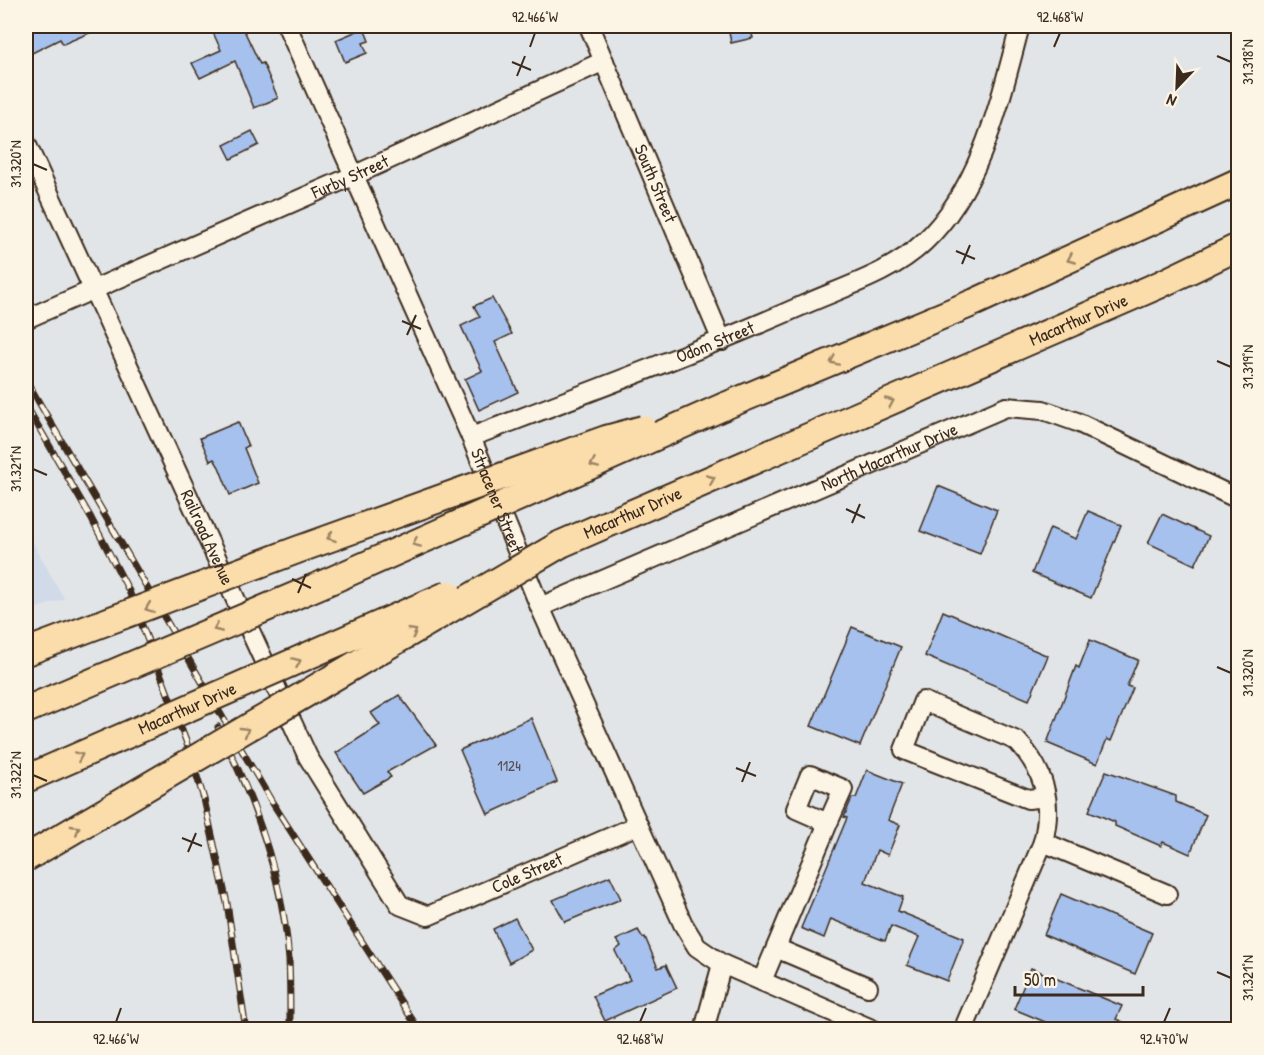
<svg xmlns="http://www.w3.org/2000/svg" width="1264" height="1055" font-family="'Patrick Hand',sans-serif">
	<rect width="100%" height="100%" fill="#e2e5e7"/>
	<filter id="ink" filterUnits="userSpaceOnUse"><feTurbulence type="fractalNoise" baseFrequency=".0167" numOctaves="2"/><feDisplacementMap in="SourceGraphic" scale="12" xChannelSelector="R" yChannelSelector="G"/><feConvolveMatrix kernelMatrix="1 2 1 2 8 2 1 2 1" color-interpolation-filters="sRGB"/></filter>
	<g filter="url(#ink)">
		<polygon fill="#d0dae9" points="26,530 64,599 26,612"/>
		<g fill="#a6c1ed" stroke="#3b2a1e" stroke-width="1.5">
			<polygon points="26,26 106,26 63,44 60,39 26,56"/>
			<polygon points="210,26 242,26 260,64 263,63 278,98 254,108 235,61 200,78 192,63 221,50"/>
			<polygon points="728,26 750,26 753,38 731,43"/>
			<polygon points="364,28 369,41 363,43 367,53 345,62 336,40"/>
			<polygon points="252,131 259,145 231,159 224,145"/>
			<polygon points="492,298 512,334 495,342 518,392 479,410 465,379 482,371 461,326 480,317 474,306"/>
			<polygon points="238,422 248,446 244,448 258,483 230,495 219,467 214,459 210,461 200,438"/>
			<polygon points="938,486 997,510 980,554 920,531"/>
			<polygon points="1088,511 1121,525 1091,598 1032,573 1050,528 1076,539"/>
			<polygon points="1162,514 1209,536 1195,565 1148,543"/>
			<polygon points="943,611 1048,656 1029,700 925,656"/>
			<polygon points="852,627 901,647 860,746 811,726"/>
			<polygon points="1090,640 1138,660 1127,686 1133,688 1111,741 1107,739 1097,764 1047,743 1076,666 1079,668"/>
			<polygon points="399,695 436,745 387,772 391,777 363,793 336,753 380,725 371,713"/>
			<polygon points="531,718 557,782 488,814 460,750"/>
			<polygon points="867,770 902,784 888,820 900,825 888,855 877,850 865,882 903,897 898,911 964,938 947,981 907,965 919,937 891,926 885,941 831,919 824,938 801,928 847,818 844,817 852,798 856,798"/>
			<polygon points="1106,771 1176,796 1176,802 1206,815 1190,854 1163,842 1161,846 1115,826 1115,822 1089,811"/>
			<polygon points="610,876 621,899 565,922 553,900"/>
			<polygon points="1061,894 1152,933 1135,974 1044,935"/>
			<polygon points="515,918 532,950 509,963 493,929"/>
			<polygon points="638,930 643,938 645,937 658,968 666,965 677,988 605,1021 593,996 630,980 615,951 621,946 616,940"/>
			<polygon points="1031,968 1122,1006 1116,1019 1139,1029 1062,1029 1014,1009"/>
		</g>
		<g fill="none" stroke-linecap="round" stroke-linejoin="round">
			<g stroke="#3b2a1e" stroke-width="22">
				<g id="minor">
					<path id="s1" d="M287 26 471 437 540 607 683 924 697 947 722 964 874 1030"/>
					<path id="s2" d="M589 26 722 341"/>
					<path id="s3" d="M26 143 308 757 400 905 428 916 638 825"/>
					<path id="s4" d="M26 319 355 175 604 61"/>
					<path id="s5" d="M471 437C584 394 697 352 808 303 847 286 893 272 924 242 982 187 1000 100 1020 26"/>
					<path id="s6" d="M540 607 1006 407 1043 410 1077 422 1238 499"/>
					<path d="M1043 842C1053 802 1045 771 1017 741L923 701 904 750 1028 799 1046 797"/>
					<polyline points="776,948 868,987"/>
					<polyline points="762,981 828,823 796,809 810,775 843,789 828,823"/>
					<polyline points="966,1023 1043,842 1167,894"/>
					<polyline points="704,1030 722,964"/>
				</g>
			</g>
			<g stroke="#3b2a1e" stroke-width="30">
				<g id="highway">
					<polyline points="725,406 975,302 1238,182"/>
					<path id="s7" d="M561 544 1159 285 1238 247"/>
				</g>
			</g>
			<use href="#minor" stroke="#fcf5e5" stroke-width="18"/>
			<use href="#highway" stroke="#fbddab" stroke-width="26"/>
			<g stroke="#3b2a1e" stroke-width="7">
				<g id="rail">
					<polyline points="26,380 272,802 419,1030"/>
					<polyline points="26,405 91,518 129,591 186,741 204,799 227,903 246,1030"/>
					<path d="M218 727C255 800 283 877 289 960 290 983 290 1006 290 1030"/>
				</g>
			</g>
			<use href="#rail" stroke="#fcf5e5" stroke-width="4.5" stroke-dasharray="14" stroke-linecap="butt"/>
			<g stroke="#3b2a1e" stroke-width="30" stroke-linecap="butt">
				<g id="highway-bridge">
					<polyline points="26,652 297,550 606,439 643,429"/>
					<polyline points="26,710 332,580 725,406"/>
					<path id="s8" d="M26 779 449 594"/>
					<polyline points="26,858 561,544"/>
				</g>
			</g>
			<use href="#highway-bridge" stroke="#fbddab" stroke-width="26"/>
		</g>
		<defs><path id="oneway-chevron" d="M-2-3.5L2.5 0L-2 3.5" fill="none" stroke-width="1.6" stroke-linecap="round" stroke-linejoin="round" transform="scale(1.5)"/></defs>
		<g stroke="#9b8464">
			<use href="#oneway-chevron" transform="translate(1071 259) rotate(156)"/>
			<use href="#oneway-chevron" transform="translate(834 361) rotate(157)"/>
			<use href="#oneway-chevron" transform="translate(890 402) rotate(-24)"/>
			<use href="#oneway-chevron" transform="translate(594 464) rotate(156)"/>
			<use href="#oneway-chevron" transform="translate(711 479) rotate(-23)"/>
			<use href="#oneway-chevron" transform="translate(331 537) rotate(160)"/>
			<use href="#oneway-chevron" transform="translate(416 543) rotate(156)"/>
			<use href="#oneway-chevron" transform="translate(149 608) rotate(159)"/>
			<use href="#oneway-chevron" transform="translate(217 628) rotate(157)"/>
			<use href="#oneway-chevron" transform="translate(413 632) rotate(-30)"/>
			<use href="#oneway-chevron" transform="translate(297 662) rotate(-24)"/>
			<use href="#oneway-chevron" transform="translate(245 731) rotate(-30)"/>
			<use href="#oneway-chevron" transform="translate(79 756) rotate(-23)"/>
			<use href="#oneway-chevron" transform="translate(76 829) rotate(-30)"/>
		</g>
	</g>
	<path fill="none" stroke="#3b2a1e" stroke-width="2" d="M530 47 535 33M1054 47 1060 33M1217 56 1231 62M512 62 531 70M517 76 525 56M33 164 47 170M956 251 975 259M962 264 970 245M402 321 421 329M407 335 416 315M1217 361 1231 367M33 469 47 475M846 509 865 518M852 523 860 504M292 579 311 588M298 593 306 574M1217 667 1231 673M736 768 756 776M33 775 47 781M742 782 750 762M182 838 202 846M188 852 196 833M1217 972 1231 978M116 1022 121 1008M640 1022 646 1008M1164 1022 1170 1008"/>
	<g text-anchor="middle" stroke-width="6" stroke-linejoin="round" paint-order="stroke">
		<g font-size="15" fill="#565052">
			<text x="509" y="771">1124</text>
		</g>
		<g font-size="18" fill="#3b2a1e" stroke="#fcf5e5">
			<text dy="6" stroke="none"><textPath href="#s4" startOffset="354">Furby Street</textPath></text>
			<text dy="6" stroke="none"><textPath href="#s2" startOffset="171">South Street</textPath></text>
			<text dy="6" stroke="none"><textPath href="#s7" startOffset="564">Macarthur Drive</textPath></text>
			<text dy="6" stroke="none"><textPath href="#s5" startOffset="262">Odom Street</textPath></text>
			<text dy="6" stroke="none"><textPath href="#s6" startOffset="380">North Macarthur Drive</textPath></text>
			<text dy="6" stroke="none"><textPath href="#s1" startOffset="519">Stracener Street</textPath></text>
			<text dy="6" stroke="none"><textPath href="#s7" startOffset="78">Macarthur Drive</textPath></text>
			<text dy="6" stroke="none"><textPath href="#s3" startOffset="434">Railroad Avenue</textPath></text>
			<text dy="6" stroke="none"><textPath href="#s8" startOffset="176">Macarthur Drive</textPath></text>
			<text dy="6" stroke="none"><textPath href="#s3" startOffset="988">Cole Street</textPath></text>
		</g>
	</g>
	<rect width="1264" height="1055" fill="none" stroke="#fcf5e5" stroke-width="66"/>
	<g transform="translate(1177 87) rotate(203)" stroke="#fcf5e5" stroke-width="4.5" paint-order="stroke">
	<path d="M0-4.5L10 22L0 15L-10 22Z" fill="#3b2a1e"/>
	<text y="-9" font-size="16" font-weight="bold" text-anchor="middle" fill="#3b2a1e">N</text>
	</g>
	<path d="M1015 986v9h128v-9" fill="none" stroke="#3b2a1e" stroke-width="3"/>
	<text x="1024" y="986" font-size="18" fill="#3b2a1e" stroke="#fcf5e5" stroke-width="4.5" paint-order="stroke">50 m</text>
	<rect x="33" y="33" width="1198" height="989" fill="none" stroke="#3b2a1e" stroke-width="2"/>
	<g font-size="15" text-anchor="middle" fill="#3b2a1e">
		<text x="535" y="22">92.466°W</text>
		<text x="1060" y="22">92.468°W</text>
		<text transform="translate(1248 62) rotate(-90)" y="5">31.318°N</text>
		<text transform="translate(16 164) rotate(-90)" y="5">31.320°N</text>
		<text transform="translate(1248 367) rotate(-90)" y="5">31.319°N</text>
		<text transform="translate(16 469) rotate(-90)" y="5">31.321°N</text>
		<text transform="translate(1248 673) rotate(-90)" y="5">31.320°N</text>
		<text transform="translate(16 775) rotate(-90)" y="5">31.322°N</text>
		<text transform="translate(1248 978) rotate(-90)" y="5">31.321°N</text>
		<text x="116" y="1044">92.466°W</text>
		<text x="640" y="1044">92.468°W</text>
		<text x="1164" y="1044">92.470°W</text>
	</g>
</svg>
